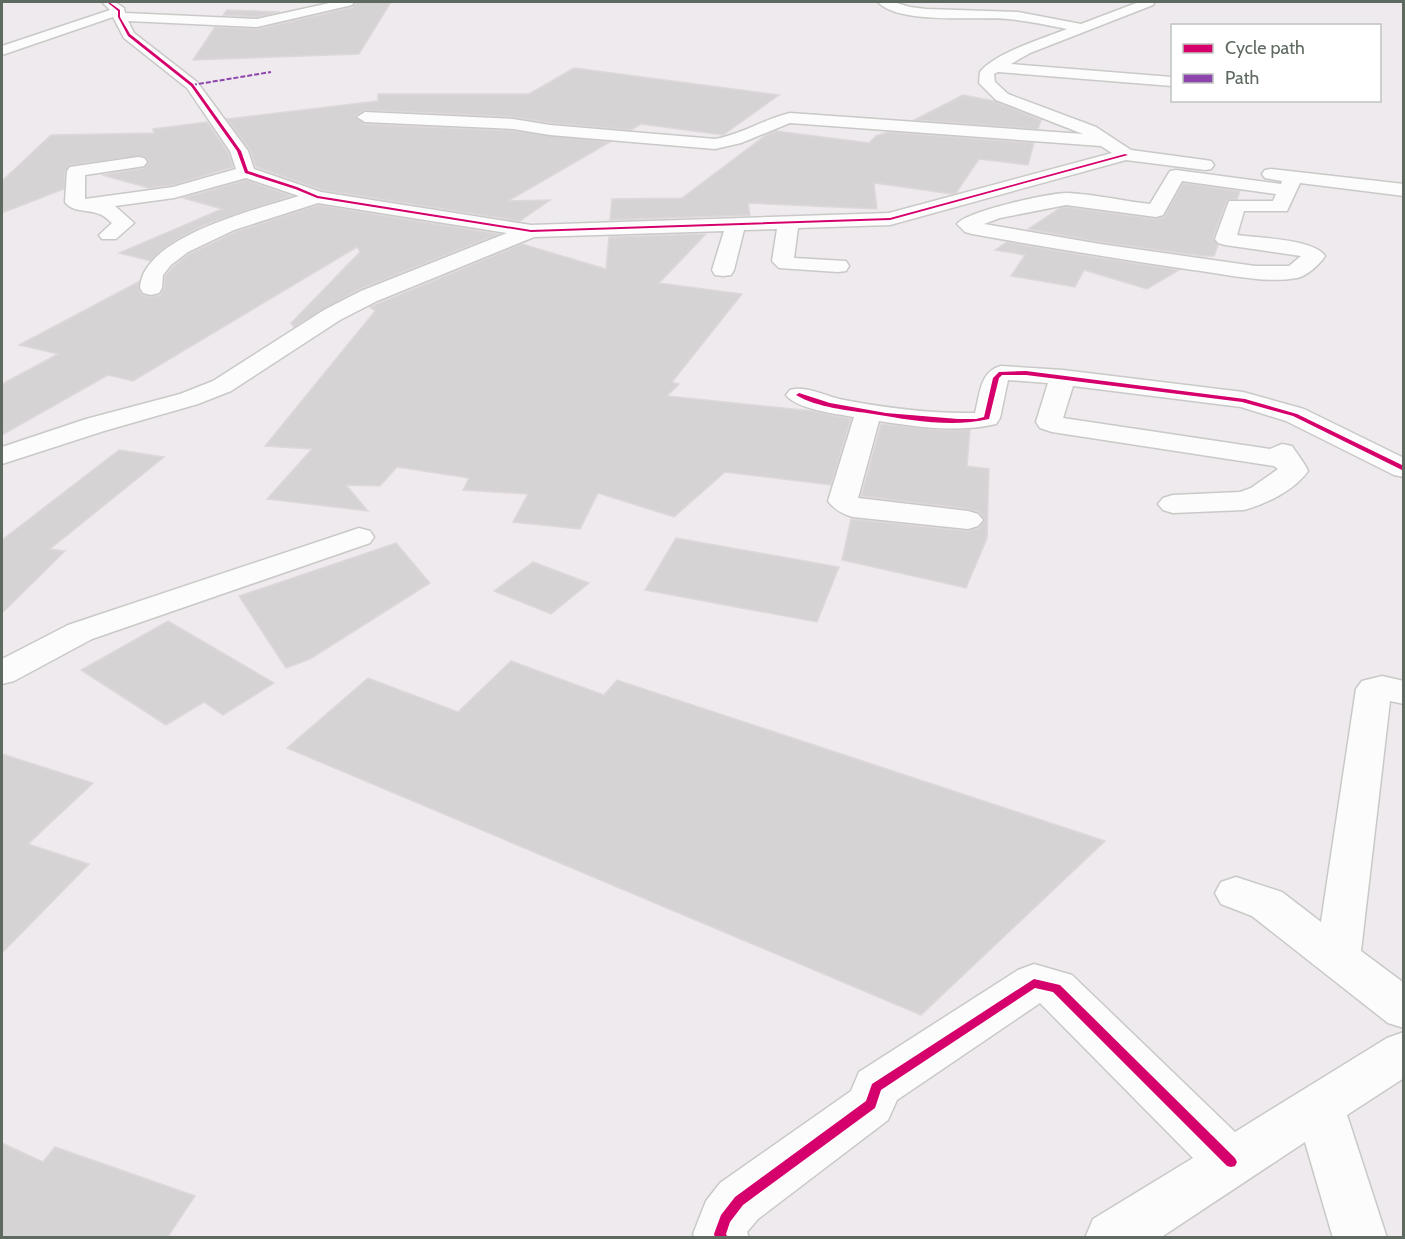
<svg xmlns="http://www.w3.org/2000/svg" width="1405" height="1239" font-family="Cabin,sans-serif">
	<rect width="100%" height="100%" fill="#efeaed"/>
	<g fill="#d6d3d4" stroke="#ded8dc" stroke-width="1.5">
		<polygon points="356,2 391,2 359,54 193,60 215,27 258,29 353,7"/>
		<polygon points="227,10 280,12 257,17 223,15"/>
		<polygon points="574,68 779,95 723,135 641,124 631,130 550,123 513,117 365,110 355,116 365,124 513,131 610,142 508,201 550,200 520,221 322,190 256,167 250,150 227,119 378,101 378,94 529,94"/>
		<polygon points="963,95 994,101 1041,120 1038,129 914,120"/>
		<polygon points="207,122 228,152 233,167 173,185 149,188 102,175 144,168 149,162 144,156 70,165 65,171 64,189 2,213 2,181 51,135 154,133 153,129"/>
		<polygon points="776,131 869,143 876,136 888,132 1034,143 1028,165 979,159 956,193 952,194 874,183 877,209 748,203 750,215 610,220 612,199 682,198 766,135"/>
		<polygon points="246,180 292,196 204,225 179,238 159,252 151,261 119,253 222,209 183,198"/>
		<polygon points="1183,183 1240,191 1237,199 1227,200 1213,238 1218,245 1214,256 1203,256 1100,242 1028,229 1060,208 1066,207 1156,219 1164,217"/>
		<polygon points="318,205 499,234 360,289 294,327 291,323 360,252 357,247 133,381 108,375 2,435 2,384 58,354 19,345 140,281 138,289 142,295 150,297 160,295 164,288 165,276 173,267 189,254 235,232"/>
		<polygon points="706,234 659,283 742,294 672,382 679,384 667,396 812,411 851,419 831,485 725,472 674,517 598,493 580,529 513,522 528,494 463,490 469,478 397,467 380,486 346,485 368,511 267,499 312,449 265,446 375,311 370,307 522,244 606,269 609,237"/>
		<polygon points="1007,242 1082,255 1179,270 1147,289 1084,270 1075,287 1011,276 1025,255 995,250"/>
		<polygon points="881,424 938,430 970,430 967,466 989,469 987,538 966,588 842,560 851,519 968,531 979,528 985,520 979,512 968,509 861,496"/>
		<polygon points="119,450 164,457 50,549 65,551 2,613 2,540"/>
		<polygon points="676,538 839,567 817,622 645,590"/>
		<polygon points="396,543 430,583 310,659 286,668 239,596"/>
		<polygon points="533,562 589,583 551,614 494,591"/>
		<polygon points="168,621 274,683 223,715 204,702 166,725 81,670"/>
		<polygon points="511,661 604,695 617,680 1105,841 921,1015 287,748 368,678 458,712"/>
		<polygon points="2,754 93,783 28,844 89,864 2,953"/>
		<polygon points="2,1143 43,1162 55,1147 195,1196 167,1238 2,1238"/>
	</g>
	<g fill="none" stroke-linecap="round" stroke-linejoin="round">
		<g stroke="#c9c9c8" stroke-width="3">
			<g id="minor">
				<path d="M102 2H115L124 8 125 13 257 19 334 2H354L352 5 257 27 128 21 134 33 197 82 248 151 254 169 321 192 531 225 889 213 1112 153 1101 146 790 123 741 143 715 149 550 135 513 129 365 122 357 117 365 112 513 119 550 125 715 139C741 135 764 119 790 113L1083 134 996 100 979 83 980 72C995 53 1044 38 1067 29 1048 25 1028 21 1008 19 977 16 899 25 878 2H893L910 7 926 9 1018 12 1081 24 1139 2H1155L1153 5 1030 53 1011 64 1172 77V86L998 72 994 74 995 82 1008 94 1096 127 1131 150 1205 160 1211 161 1214 165 1211 169 1205 170 1126 160 890 225 798 228 794 258 846 261 849 266 846 271 838 272 779 268 772 261 777 229 744 230 734 270 731 275 723 276 715 275 712 270 724 231 534 237 377 301 340 320 231 391 198 404 104 431 2 464V447L86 419 180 394 213 381 324 310 361 291 507 233 318 203 234 230 188 252 171 265 163 275 162 288 159 293 151 295 143 293 140 288C142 236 259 209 299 196L246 178 174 198 115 206 134 223 116 239H102L99 235 112 223C108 220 104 215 99 214 88 209 73 213 65 202L67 171 70 167 138 157 144 158 147 162 144 166 138 167 85 175V199L173 187 236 169 230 151 187 88 124 38 113 17 2 55V46L110 10Z"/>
				<path d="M1271 169 1404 184V196L1300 183 1287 211H1244L1237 235C1258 238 1314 239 1325 256 1320 264 1307 276 1297 278 1264 284 1226 274 1193 270 1119 259 1045 247 972 234L965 232 957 224C966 211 1050 193 1067 193 1094 194 1123 201 1150 204L1170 171 1176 170 1281 184 1282 181 1265 178 1262 174 1265 170ZM1182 181 1276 194 1273 201H1229L1215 239 1218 243 1225 245 1301 256 1289 266H1255L1100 244 984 224 1000 218 1066 205 1156 217 1163 215Z"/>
				<path d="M1001 366 1063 370 1243 392 1304 409 1404 458V477L1394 475 1286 421 1241 407 1073 386 1063 418 1270 449 1282 444 1292 446C1297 454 1304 462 1308 471 1295 490 1266 504 1244 510L1173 513 1163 510 1158 504 1163 498 1173 495 1240 492 1251 488 1278 469 1274 466 1052 432 1040 428 1036 422 1048 383 1008 380 1000 418 996 424C958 433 918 427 879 421L858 498 968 511 978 514 983 520 978 526 968 529 853 517C842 514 835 510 828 501L854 417C837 414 796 409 786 395L790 390C808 385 826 397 844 400 887 408 931 414 975 413 980 394 980 371 1001 366Z"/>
				<polygon points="359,528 370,531 374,537 370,543 92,639 14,681 2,684 2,659 68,625"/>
				<polygon points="1382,676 1404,681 1404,704 1390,701 1361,951 1404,983 1404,1028 1388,1023 1252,916 1221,904 1215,893 1221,882 1236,877 1282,892 1321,922 1356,689 1362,681"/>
				<polygon points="1034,964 1072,975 1235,1132 1387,1038 1404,1032 1404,1078 1347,1115 1387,1238 1333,1238 1305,1142 1160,1238 1085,1238 1093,1219 1193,1158 1040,1003 897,1100 888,1120 758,1219 747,1232 749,1238 695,1238 693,1234 706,1201 720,1183 851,1091 859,1072 1018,970"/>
			</g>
		</g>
		<use href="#minor" fill="#fdfcfc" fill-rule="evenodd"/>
		<polyline stroke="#8e44ad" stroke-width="2" stroke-dasharray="5 2" stroke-linecap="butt" points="192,85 271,72"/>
		<g stroke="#fff" stroke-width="3">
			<g id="cycleway">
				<polygon points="107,2 109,2 120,10 120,17 130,34 193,84 241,151 248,171 297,187 318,196 531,230 890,218 1125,154 1128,155 890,220 531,232 317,198 295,189 245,173 237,151 191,86 128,36 118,17 118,11"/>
				<path d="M1026 371 1245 399 1297 414 1404 466V471L1293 416 1242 402 1026 375H1002L999 378 989 419C952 428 910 420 873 414 848 410 818 408 796 395L799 393 830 403 886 413 958 419H976L984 417 993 378 999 372Z"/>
				<polygon points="1034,979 1060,985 1235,1158 1237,1162 1235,1166 1231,1167 1227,1166 1053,992 1035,988 881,1090 875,1108 743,1205 730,1222 726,1234 728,1238 715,1238 714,1234 721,1215 735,1197 866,1101 872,1084"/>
			</g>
		</g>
		<use href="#cycleway" fill="#d6006c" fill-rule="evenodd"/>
	</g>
	<rect width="1405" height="1239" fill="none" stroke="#5e695f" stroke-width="6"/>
	<rect x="1171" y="24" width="210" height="78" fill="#ffffff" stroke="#bfc3bf" stroke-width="1.5"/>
	<rect x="1183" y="44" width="30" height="9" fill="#d6006c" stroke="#bfc3bf" stroke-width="1.5"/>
	<text x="1225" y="54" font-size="18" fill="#5e695f">Cycle path</text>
	<rect x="1183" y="74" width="30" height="9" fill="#8e44ad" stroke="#bfc3bf" stroke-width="1.5"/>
	<text x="1225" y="84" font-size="18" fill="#5e695f">Path</text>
</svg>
